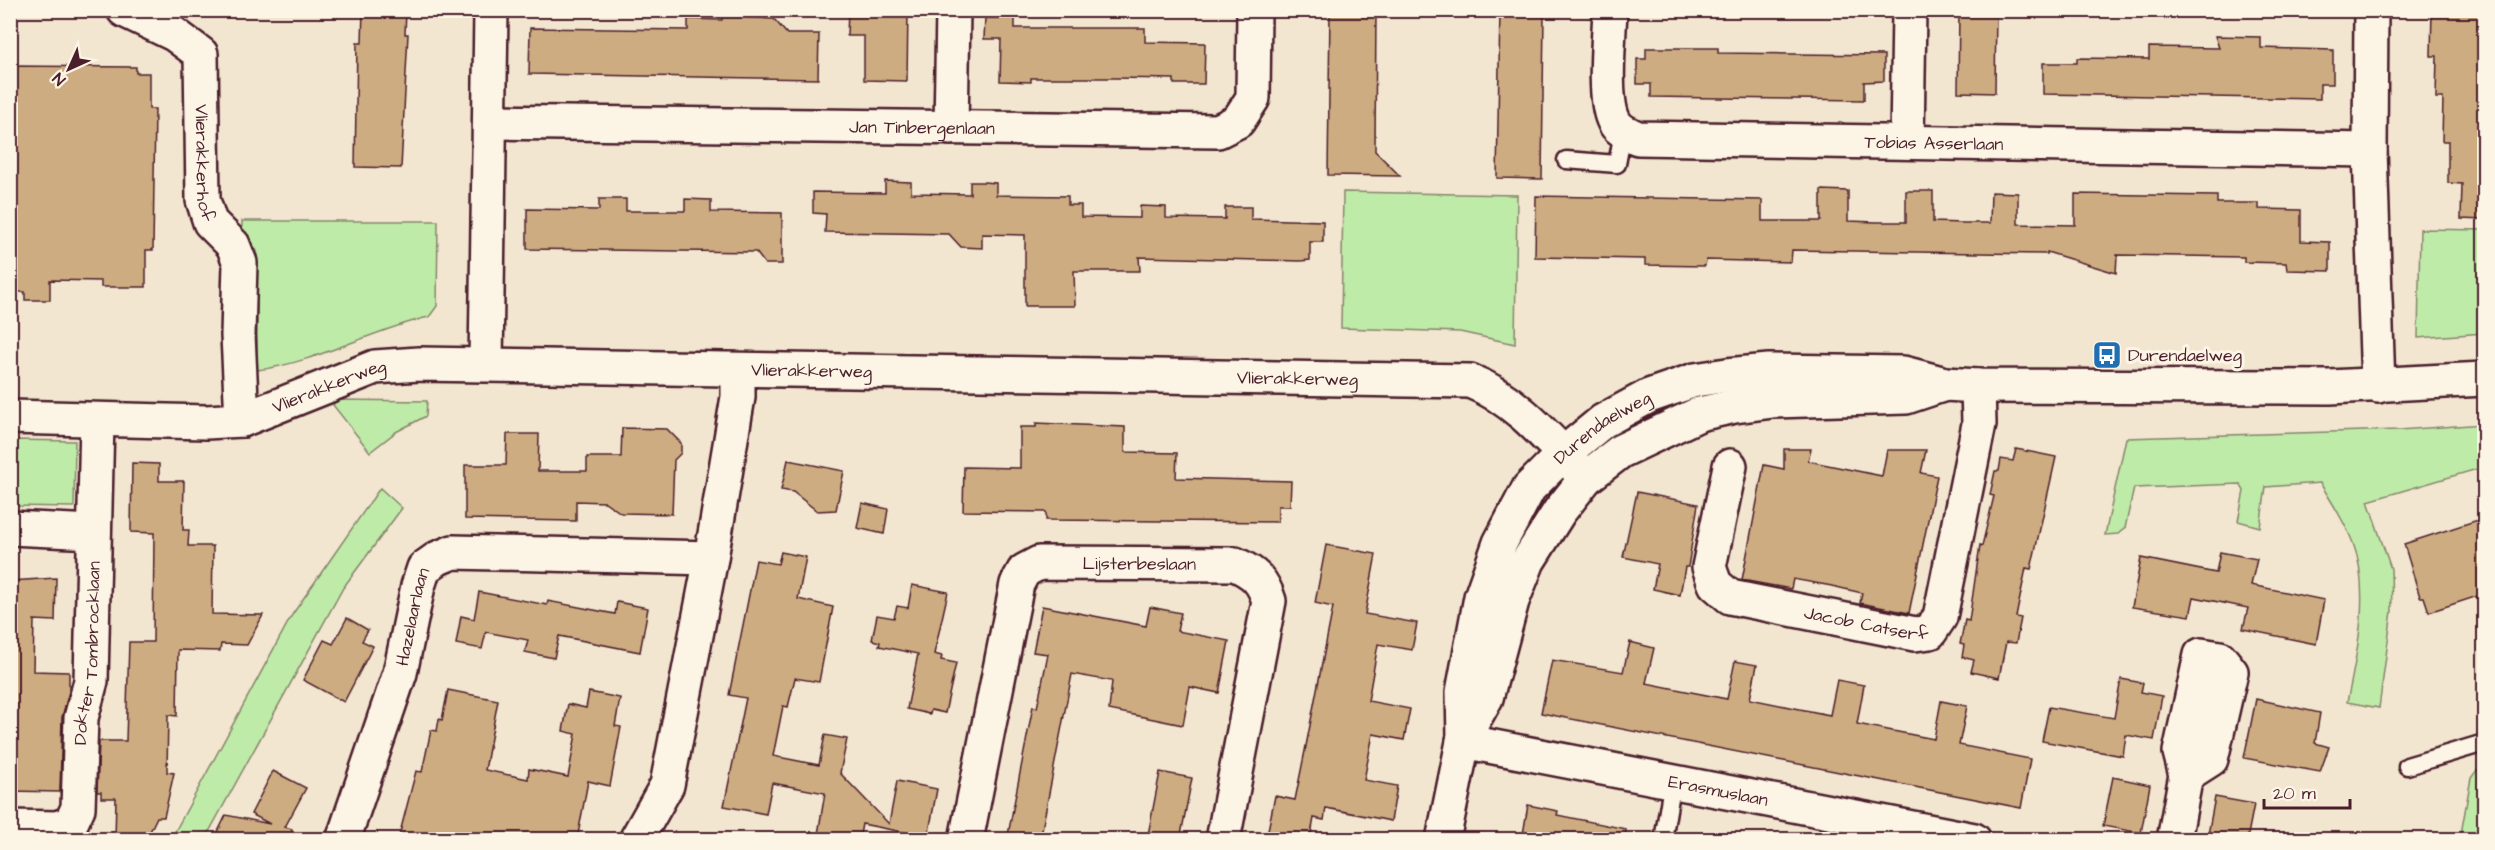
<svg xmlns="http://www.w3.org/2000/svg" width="2495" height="850" font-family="'Architects Daughter',sans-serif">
	<rect width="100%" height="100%" fill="#f3e6d1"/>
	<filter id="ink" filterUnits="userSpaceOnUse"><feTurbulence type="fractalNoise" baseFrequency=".0167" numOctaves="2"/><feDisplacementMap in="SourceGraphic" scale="12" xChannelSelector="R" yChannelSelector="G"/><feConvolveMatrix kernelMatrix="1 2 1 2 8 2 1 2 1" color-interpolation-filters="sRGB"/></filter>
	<g filter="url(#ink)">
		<g fill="#bfeba8" stroke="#84856a" stroke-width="1.5">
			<polygon points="1343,192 1517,195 1515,344 1460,332 1341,328"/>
			<path d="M242 221H438L437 306 429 317C371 330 316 363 257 370V251L242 229Z"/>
			<polygon points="2420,229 2484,230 2484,333 2418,338"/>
			<polygon points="336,400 427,401 426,416 396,432 370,452 333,405"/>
			<path d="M2484 424V467L2368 501 2391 569 2392 611 2379 708 2347 702C2357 656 2371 589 2353 543 2345 522 2332 502 2320 483L2266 487 2260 527 2238 521 2244 491 2240 484 2134 488 2125 528 2118 534 2105 535 2126 438 2399 430Z"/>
			<polygon points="11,440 75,441 74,507 11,506"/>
			<polygon points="380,488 402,508 343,588 205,839 171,839 292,615"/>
			<polygon points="2484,767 2484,839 2460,839 2471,778 2477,770"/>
		</g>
		<g fill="#ceac81" stroke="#4a1f2b" stroke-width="1.5">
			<polygon points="363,10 406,10 405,34 408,34 401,168 355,167 357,43 362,43"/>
			<polygon points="848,10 908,10 907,81 864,80 864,36 847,36"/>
			<polygon points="1330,10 1376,10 1375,151 1400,176 1328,175"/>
			<polygon points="1500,10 1544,13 1542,179 1497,178"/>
			<polygon points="1959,10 1996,10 1995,93 1958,92"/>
			<polygon points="2432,10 2484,10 2484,220 2461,219 2462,184 2448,183 2448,141 2442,141 2443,98 2436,98 2437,56 2431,56"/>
			<polygon points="722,16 774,19 787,34 819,34 818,79 529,74 530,28 688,30 688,19 722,20"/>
			<polygon points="985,18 1015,18 1015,28 1145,28 1145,42 1205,43 1204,84 1174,84 1174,79 1115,78 1031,78 1031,82 1000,81 1001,39 984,39"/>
			<polygon points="2215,36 2261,37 2261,48 2333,50 2333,84 2320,84 2320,99 2043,94 2043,63 2077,63 2077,58 2149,59 2149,47 2219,48"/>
			<polygon points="1646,48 1718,48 1718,53 1884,55 1884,81 1864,82 1864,100 1651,97 1651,84 1637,84 1637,59 1646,59"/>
			<polygon points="10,66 136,67 136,73 149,73 149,109 155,109 153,250 146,250 146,287 101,287 101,281 50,280 50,300 25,300 25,292 10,292"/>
			<polygon points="885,181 911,182 911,193 970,194 970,182 983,182 996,183 996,195 1068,196 1068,205 1081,205 1081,217 1140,218 1140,206 1166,207 1166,218 1225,219 1225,207 1251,207 1251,219 1323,221 1323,242 1310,242 1310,260 1300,261 1139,257 1140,271 1074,271 1075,306 1025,306 1025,235 982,234 982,248 961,247 949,234 825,232 826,214 813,213 813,192 885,193"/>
			<polygon points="1821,190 1848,191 1848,221 1876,222 1906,222 1906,191 1933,191 1933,222 1962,223 1990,223 1991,192 2018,193 2018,224 2075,225 2075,194 2217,196 2217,203 2259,203 2259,209 2301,210 2301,241 2330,242 2330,271 2287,270 2286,263 2244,262 2244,257 2117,255 2116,273 2047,252 2047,254 1792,250 1791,262 1706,260 1705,266 1645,265 1645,259 1535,257 1536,196 1762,200 1762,221 1821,221"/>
			<polygon points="599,199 626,199 626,211 685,211 685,199 711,200 711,212 782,213 782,264 765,264 756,252 527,249 527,209 599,210"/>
			<polygon points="1036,423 1125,427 1125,452 1177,453 1176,478 1291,481 1290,506 1278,506 1278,522 1046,520 1046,512 963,511 964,467 1020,468 1020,427 1036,427"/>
			<polygon points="622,428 667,429 681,443 681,453 674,460 672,514 621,513 605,502 576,501 576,521 465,519 465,465 506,465 507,434 539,434 538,471 587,471 587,457 621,457"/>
			<polygon points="1784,449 1811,449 1808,461 1882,476 1887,450 1926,450 1921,473 1937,476 1909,613 1860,603 1862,593 1832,586 1793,579 1791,589 1742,580 1764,465 1784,469"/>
			<polygon points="2016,449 2056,457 2031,569 2026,568 2016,617 2021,618 2016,643 2006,642 1999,678 1971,672 1974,660 1962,657 1964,645 1960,644 1965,620 1969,621 1980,545 1982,546 1994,496 1990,495 1995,471 1999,471 2001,459 2013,461"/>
			<polygon points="788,460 844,471 836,510 817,511 793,492 781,490"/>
			<polygon points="132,463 159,464 159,481 184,481 183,530 189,530 188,546 213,546 212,614 263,615 247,645 221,644 220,651 178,650 177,716 168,715 167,772 174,773 164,817 157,817 146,840 115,840 116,798 101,798 101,792 97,792 99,741 126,741 129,642 153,642 154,533 131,532"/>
			<polygon points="1637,492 1698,504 1688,567 1685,567 1680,595 1653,589 1658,564 1623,557"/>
			<polygon points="862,503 888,509 884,534 857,528"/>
			<polygon points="2484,518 2484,594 2429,612 2424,597 2420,597 2404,544"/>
			<polygon points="1326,545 1376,554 1365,614 1417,623 1412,650 1378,644 1368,701 1410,709 1404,740 1373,734 1364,780 1397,786 1391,821 1326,808 1324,820 1314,818 1310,840 1266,840 1275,796 1295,800 1306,746 1333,607 1315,603"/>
			<polygon points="781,552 806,557 798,599 833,607 819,682 795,678 788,707 783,706 773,756 819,765 825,735 847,739 840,773 889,824 897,781 937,789 928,837 862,824 859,840 817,840 825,793 772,783 766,814 724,806 746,698 729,695 756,560 778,564"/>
			<polygon points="2220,552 2257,559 2251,585 2324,600 2316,644 2243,629 2248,608 2194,597 2190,616 2132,607 2141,558 2216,573"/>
			<polygon points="56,578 55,621 34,620 33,671 69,672 69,692 62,717 60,792 10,791 10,581"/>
			<polygon points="912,585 948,592 934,654 942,656 941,660 956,663 945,713 931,710 930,714 907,709 918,654 879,646 880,642 872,640 877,615 894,618 897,606 908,608"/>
			<polygon points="479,592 547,605 548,601 615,614 617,602 648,608 640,652 559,636 554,658 525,652 528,640 486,632 482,649 456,644 461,616 474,619"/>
			<polygon points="1042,606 1146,626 1150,607 1181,613 1177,631 1229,641 1219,693 1190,687 1183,725 1109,710 1112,681 1072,674 1040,840 1007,840 1033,706 1037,708 1048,654 1033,652"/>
			<polygon points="347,618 368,630 362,641 373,646 344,702 303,680 324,640 333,644"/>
			<polygon points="1630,642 1654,648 1646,683 1691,692 1727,699 1735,661 1757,665 1750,699 1830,715 1837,680 1864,685 1857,724 1898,732 1934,739 1941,701 1967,706 1959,745 2030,759 2021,808 1541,713 1552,660 1623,672"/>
			<polygon points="2121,679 2143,683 2141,692 2162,696 2154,740 2126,735 2123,756 2042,741 2049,707 2114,718"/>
			<polygon points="448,690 498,700 485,770 528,779 529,769 568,777 576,734 563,731 568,704 586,708 589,692 620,698 615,726 621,727 610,786 588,781 577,840 483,840 447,832 445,840 398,840 416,771 422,772 431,730 437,731 439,719 442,720"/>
			<polygon points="2256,699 2320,713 2315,743 2329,747 2320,772 2244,758"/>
			<polygon points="273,771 306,788 285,827 292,829 291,840 214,840 226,815 270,824 251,814"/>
			<polygon points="1160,772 1192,778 1180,840 1147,840"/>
			<polygon points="2113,777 2150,785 2141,833 2103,826"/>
			<polygon points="2215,797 2254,804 2247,840 2207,840"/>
			<polygon points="1528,805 1558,811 1557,815 1626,829 1625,840 1522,840"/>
		</g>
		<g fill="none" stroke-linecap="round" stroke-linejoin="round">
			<g stroke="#4a1f2b" stroke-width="21">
				<g id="lane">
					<polyline points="1566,160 1617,164 1623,132"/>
					<polyline points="2407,766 2484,743"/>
					<polyline points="1663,840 1673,780"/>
				</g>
			</g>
			<g stroke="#4a1f2b" stroke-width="38">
				<g id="street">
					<path id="s1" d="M124 10 174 34 201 54 203 200 210 222 233 245 240 263 238 335 242 420"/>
					<path id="s2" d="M1610 10C1609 38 1603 96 1613 119 1617 130 1628 134 1638 138L2370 150"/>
					<polyline points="2371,10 2370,150 2378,386"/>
					<path id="s3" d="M490 122 1218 131 1238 121 1253 98 1254 10"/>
					<polyline points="951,128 953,10"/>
					<polyline points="1907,142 1909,10"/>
					<polyline points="486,364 491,10"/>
					<path id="s4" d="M10 417 206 422 242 420 375 367 419 364 1470 381C1517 399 1552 443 1586 478"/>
					<path id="s5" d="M1730 466 1709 567 1715 584 1730 597 1915 634 1930 632 1940 617 1979 424 1978 386"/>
					<polyline points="10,528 94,532"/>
					<polyline points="1464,737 1486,698 1512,601 1528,561 1559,512 1586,478 1621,451 1699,414 1735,406 1773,401 1906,397 1945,384"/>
					<path id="s6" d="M1463 741 1974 840"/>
					<path id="s7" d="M10 827 57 828 71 823 78 808 81 718 91 681 97 420"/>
					<path id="s8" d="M343 840 400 673 418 586 424 568 438 558 453 552 711 558"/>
					<polyline points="636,840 667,785 711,558 738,397 738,370"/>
					<path id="s9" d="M966 840 1017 584 1024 571 1039 563 1235 564C1255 573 1263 581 1269 601L1223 840"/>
					<path id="s10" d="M1443 840 1464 737 1463 692 1481 597 1500 543 1529 488 1563 454 1603 421 1649 396 1695 380 1727 375 1769 371 1903 373 1945 384 1978 386 2330 387 2484 379"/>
					<polyline points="2174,840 2186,775 2180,752 2201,655 2220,658 2231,672 2211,759 2186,775"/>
				</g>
			</g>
			<use href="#lane" stroke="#fcf5e5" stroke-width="16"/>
			<use href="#street" stroke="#fcf5e5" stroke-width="33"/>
		</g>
	</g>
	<defs>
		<g id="bus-square" transform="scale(1.5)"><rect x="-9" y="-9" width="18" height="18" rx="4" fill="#1f6fb2" stroke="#fcf5e5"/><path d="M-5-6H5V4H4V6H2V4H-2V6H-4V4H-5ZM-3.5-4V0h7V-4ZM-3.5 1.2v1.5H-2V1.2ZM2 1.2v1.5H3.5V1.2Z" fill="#fff"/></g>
	</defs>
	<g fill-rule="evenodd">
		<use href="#bus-square" x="2107" y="355"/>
	</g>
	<g text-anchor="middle" stroke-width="6" stroke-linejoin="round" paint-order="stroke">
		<g font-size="18" fill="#4a1f2b" stroke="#fcf5e5">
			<text dy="6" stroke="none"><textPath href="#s3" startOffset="432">Jan Tinbergenlaan</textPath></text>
			<text dy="6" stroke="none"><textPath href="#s2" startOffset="438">Tobias Asserlaan</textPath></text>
			<text dy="6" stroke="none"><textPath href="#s1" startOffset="198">Vlierakkerhof</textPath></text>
			<text dy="6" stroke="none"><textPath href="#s4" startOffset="812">Vlierakkerweg</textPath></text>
			<text dy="6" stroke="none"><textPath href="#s4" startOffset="1298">Vlierakkerweg</textPath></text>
			<text dy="6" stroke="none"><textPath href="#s4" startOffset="326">Vlierakkerweg</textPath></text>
			<text dy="6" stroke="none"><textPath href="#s10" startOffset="462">Durendaelweg</textPath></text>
			<text dy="6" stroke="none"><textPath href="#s9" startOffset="393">Lijsterbeslaan</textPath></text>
			<text dy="6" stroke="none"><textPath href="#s5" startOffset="280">Jacob Catserf</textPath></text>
			<text dy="6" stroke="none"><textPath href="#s8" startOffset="234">Hazelaarlaan</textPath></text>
			<text dy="6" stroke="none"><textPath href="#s7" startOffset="234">Dokter Tombrocklaan</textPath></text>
			<text dy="6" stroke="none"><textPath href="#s6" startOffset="260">Erasmuslaan</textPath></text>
		</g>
		<g font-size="18" fill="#4a1f2b" stroke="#fcf5e5" text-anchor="start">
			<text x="2128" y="361">Durendaelweg</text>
		</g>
	</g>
	<rect width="2495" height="850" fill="none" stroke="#fcf5e5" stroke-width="36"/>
	<rect x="18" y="18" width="2459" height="814" fill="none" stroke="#4a1f2b" stroke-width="2" filter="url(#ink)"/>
	<g transform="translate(69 69) rotate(225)" stroke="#fcf5e5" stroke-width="4.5" paint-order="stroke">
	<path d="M0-4.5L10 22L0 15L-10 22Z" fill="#4a1f2b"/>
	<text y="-9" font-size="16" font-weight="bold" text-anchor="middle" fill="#4a1f2b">N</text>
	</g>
	<path d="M2264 799v9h86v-9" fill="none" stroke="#4a1f2b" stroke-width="3"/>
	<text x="2273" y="799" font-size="18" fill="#4a1f2b" stroke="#fcf5e5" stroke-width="4.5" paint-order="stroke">20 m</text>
</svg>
